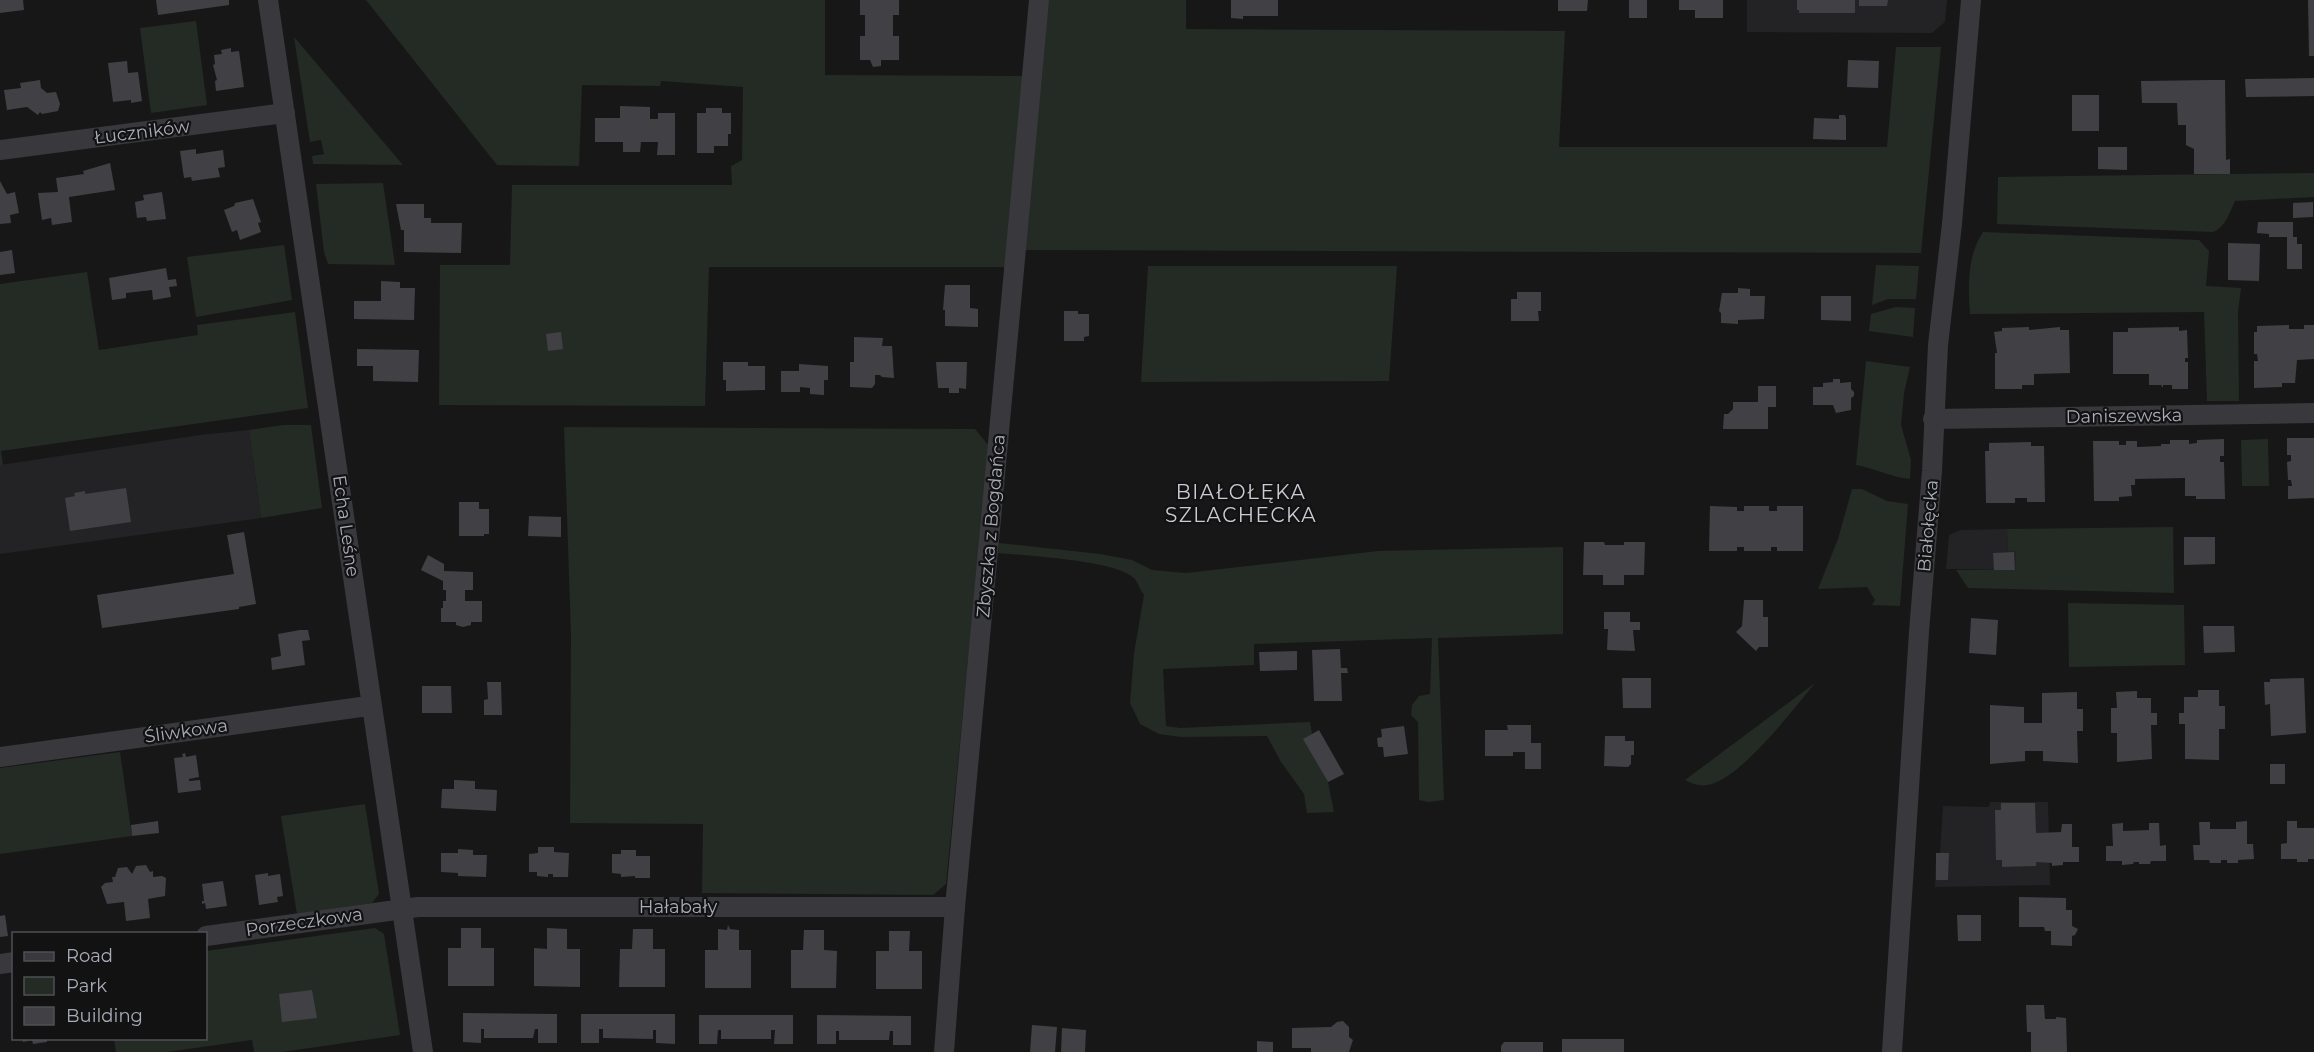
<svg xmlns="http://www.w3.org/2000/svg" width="2314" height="1052" font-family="Montserrat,sans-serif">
	<rect width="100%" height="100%" fill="#171718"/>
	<g fill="#232325">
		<polygon points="1747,0 1947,0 1945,22 1932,33 1747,32"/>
		<polygon points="249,430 261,518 0,554 0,465 200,435"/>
		<polygon points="2007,529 2008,550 2016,551 2016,570 1946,569 1949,535 1961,530"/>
		<polygon points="1990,802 2048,802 2050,885 1935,887 1936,853 1940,853 1943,806 1989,807"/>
	</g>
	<g fill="#232b24">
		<polygon points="366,0 825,0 825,75 1028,76 1007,267 709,267 705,406 439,405 440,265 510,265 512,185 732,185 731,166 742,160 743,87 661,81 660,86 582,85 579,166 497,165"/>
		<polygon points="1047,0 1186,0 1186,29 1565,31 1559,147 1887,147 1896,47 1941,47 1921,253 1025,250"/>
		<polygon points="196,21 207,105 151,113 140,28"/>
		<polygon points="294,37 403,165 313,164 312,156 324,154 321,140 310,142"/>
		<path d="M2314 173V197L2235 201C2230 212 2225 228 2213 232L1997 224 1998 177Z"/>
		<polygon points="383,183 395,265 328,264 324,252 316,184"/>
		<path d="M1983 232 2199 240 2209 251 2206 286 2241 288 2238 312 2239 401H2207L2204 312 1970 314C1968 286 1967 256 1983 232Z"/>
		<polygon points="284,245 292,300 196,317 187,257"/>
		<polygon points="1876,265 1919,266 1916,299 1888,299 1872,305"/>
		<polygon points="1148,266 1397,266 1389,381 1141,382"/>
		<polygon points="87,272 99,350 198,335 197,325 295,312 308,408 1,451 3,465 0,465 0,284"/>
		<polygon points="1896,307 1915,308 1913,337 1869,331 1871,314"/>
		<path d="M1866 361 1910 367 1904 393 1901 425 1911 460 1910 479C1890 477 1875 468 1856 465Z"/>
		<polygon points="283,425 311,425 322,508 261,518 249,430"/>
		<polygon points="564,427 975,429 989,446 946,884 933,895 702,893 703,824 570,823 571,635"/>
		<polygon points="2268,439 2269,486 2242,486 2241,440"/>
		<polygon points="1852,489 1862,489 1887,501 1908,504 1900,606 1872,605 1875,600 1867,587 1818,589 1838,539"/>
		<polygon points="2173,527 2174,593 1968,588 1956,570 2016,570 2016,551 2008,551 2007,529"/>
		<path d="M999 543 1100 554 1132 560 1152 570 1186 573 1378 551 1563 547V634L1438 638 1444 800 1428 802 1419 800 1418 722 1411 715 1412 705 1419 696 1430 694 1432 638 1254 644V665L1163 669 1166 726 1180 728 1310 722 1312 734 1304 739 1328 782 1334 812 1307 813 1304 794 1281 762 1267 736 1181 737 1159 734 1140 724 1130 703 1134 653 1144 595C1141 591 1138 584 1135 579 1117 560 1026 556 998 553Z"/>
		<polygon points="2068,603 2184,605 2185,665 2069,667"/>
		<path d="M1815 683C1792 711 1745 773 1712 784 1703 787 1694 785 1685 780Z"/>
		<polygon points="120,752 132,836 0,854 0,768"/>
		<polygon points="365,804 379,894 372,903 297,914 281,816"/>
		<polygon points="375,928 384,934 400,1035 282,1052 254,1052 252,1040 167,1052 116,1052 114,1039 206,1038 206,951"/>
	</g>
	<g fill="#414145">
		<polygon points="0,0 23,0 24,10 0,13"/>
		<polygon points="156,0 229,0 229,5 158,15"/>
		<polygon points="860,0 899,0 899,15 893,15 893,36 899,36 899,60 881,60 881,66 873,67 870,60 860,60 860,36 865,36 865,15 860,15"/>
		<polygon points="1231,0 1278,0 1278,16 1243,16 1243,19 1231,18"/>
		<polygon points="1558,0 1588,0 1587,11 1558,11"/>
		<rect x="1629" y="0" width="18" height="18"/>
		<polygon points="1679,0 1723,0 1723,18 1695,18 1695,10 1679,10"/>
		<polygon points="1797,0 1855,0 1855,13 1799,13 1799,10 1797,10"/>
		<polygon points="1859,0 1888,0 1887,6 1859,6"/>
		<polygon points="2308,0 2314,0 2314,56 2309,56"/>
		<polygon points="231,48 231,52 239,51 244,87 216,91 215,81 217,80 213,65 215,64 214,55 222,54 221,50"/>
		<polygon points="1848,60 1879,61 1878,88 1847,87"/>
		<polygon points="127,61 128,73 138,72 142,101 131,103 131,100 113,102 108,63"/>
		<polygon points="2314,78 2314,96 2246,97 2245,79"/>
		<polygon points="40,80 41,88 47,93 56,92 60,104 58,111 42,114 40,112 38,115 27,107 7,110 4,90 21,88 20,83"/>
		<polygon points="2212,80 2225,80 2226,160 2230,159 2230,174 2194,174 2194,149 2186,145 2186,125 2178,125 2177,103 2142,103 2141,81"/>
		<rect x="2072" y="95" width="27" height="36"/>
		<polygon points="620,106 650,107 650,119 658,119 658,113 675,113 675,155 657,155 658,142 641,142 640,152 623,152 623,142 595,142 595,118 620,118"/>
		<polygon points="706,108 722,108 722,113 731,113 731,134 728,134 728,146 714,146 714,153 697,153 697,113 706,113"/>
		<polygon points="1839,115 1845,115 1846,118 1846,140 1813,139 1814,118 1839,119"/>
		<polygon points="2098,147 2127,147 2127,170 2098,169"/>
		<polygon points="196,149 196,154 223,150 225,167 218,168 220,177 192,181 191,177 184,178 180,151"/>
		<polygon points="110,163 115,190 69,197 72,222 52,225 51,218 42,220 38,193 58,192 56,178 84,174 83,171"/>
		<polygon points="0,181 7,194 15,192 19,213 10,215 11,223 0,224"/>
		<polygon points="162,192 166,219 147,221 146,217 137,218 135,202 144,200 143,195"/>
		<polygon points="253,199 261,222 258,223 261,232 240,240 237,230 232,232 224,210 234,206 235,203"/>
		<polygon points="2313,202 2313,217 2293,218 2293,203"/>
		<polygon points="396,204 424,204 424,218 431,218 431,223 462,223 461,253 404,252 404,230 401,230"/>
		<polygon points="2258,222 2293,222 2293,237 2297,237 2297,244 2302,244 2302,269 2287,269 2287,237 2269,237 2269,234 2257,233"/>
		<polygon points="2228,243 2260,244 2259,281 2228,280"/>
		<polygon points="12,250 15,273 0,275 0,252"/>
		<polygon points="166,268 168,280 176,279 177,286 169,287 171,297 153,300 152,290 126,293 126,298 112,300 109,278"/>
		<polygon points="381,281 400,282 400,288 415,288 414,320 354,319 354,301 381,301"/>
		<polygon points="945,285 970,285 970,308 978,309 978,327 945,326 945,310 943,310"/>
		<polygon points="1738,288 1750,289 1750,296 1765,296 1764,319 1738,320 1738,324 1721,323 1721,313 1719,311 1722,293 1738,293"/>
		<polygon points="1517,292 1541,292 1541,311 1538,311 1539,321 1511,321 1511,299 1517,299"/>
		<polygon points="1821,296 1851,296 1851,321 1821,320"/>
		<polygon points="1064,311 1078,311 1078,314 1089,314 1089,336 1084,337 1084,341 1064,341"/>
		<polygon points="2289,325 2289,329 2304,329 2304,325 2314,325 2314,359 2297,360 2295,383 2282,383 2282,387 2254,388 2254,361 2258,361 2257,354 2254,354 2254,332 2257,332 2257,326"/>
		<polygon points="2029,327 2029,330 2060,327 2060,330 2069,330 2070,373 2034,374 2034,385 2022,385 2022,389 1995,389 1995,353 1997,353 1994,332 2002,331 2002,328"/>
		<polygon points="2179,327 2179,331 2187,330 2188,358 2185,358 2185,362 2188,362 2188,389 2172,389 2172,385 2163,385 2163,388 2161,385 2149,385 2149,374 2113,374 2113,332 2128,332 2128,328"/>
		<polygon points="561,332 563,349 548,351 546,334"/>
		<polygon points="854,337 883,338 882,346 892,346 894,378 882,377 880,375 875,375 875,384 872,388 850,387 850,362 854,362"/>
		<polygon points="357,349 419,350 418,382 373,381 373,366 357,366"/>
		<polygon points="723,362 748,362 748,366 765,366 765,390 726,391 726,380 723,380"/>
		<polygon points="936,362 967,362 966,389 959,388 959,393 949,393 949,388 938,388"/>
		<polygon points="799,364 828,366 828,380 824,380 824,395 810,394 810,388 800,387 800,392 781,392 781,371 799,371"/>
		<polygon points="1833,379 1840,379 1840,383 1851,382 1851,389 1854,392 1854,396 1851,398 1851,410 1836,413 1833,405 1813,405 1813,387 1823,387 1823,383 1833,382"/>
		<polygon points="1758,386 1776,386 1776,407 1768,407 1768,429 1723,429 1724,414 1728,414 1733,409 1733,402 1758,402"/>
		<polygon points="2287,438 2314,438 2314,498 2288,499 2288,486 2292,486 2291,480 2288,480 2287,462 2291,461 2291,455 2287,455"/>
		<polygon points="2224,439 2224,456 2220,456 2220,462 2224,462 2225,499 2196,499 2196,496 2185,496 2185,478 2135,479 2135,485 2131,485 2132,496 2119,497 2119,501 2094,501 2093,441 2119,441 2119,445 2126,445 2126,441 2137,441 2137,447 2161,446 2161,444 2170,444 2170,440 2189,440 2189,444 2197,443 2197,440"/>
		<polygon points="2031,442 2031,446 2044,446 2045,502 2027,502 2027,498 2015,498 2015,503 1986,503 1985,451 1989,451 1989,443"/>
		<polygon points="126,488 131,522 70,531 65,498 75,496 74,493 85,491 85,494"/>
		<polygon points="459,502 479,502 479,509 489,509 489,534 484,534 484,536 459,536"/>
		<polygon points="1710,506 1737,507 1737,511 1744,511 1744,506 1769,506 1769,511 1777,511 1777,506 1803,506 1803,551 1777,551 1777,547 1771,547 1771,551 1744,551 1744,547 1737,547 1737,551 1709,551"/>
		<polygon points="529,516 561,517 561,537 528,536"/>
		<polygon points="244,532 256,604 239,607 239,609 102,628 97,595 234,574 227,535"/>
		<polygon points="2184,537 2215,537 2215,564 2184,565"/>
		<polygon points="1584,542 1604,542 1605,545 1624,545 1624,542 1645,542 1644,575 1624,575 1624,585 1603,585 1603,575 1583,575"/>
		<polygon points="2014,552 2015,570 1994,570 1993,553"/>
		<polygon points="428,555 444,564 444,571 473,572 473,590 465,590 465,601 482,601 482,622 471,622 471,625 463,627 456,625 456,622 441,622 441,608 443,608 443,601 446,601 446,590 443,590 443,581 421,570"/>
		<polygon points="1744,600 1763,600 1763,617 1768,617 1768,647 1759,647 1756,651 1736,632 1742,626"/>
		<polygon points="1604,612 1630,612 1630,622 1640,622 1640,630 1633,630 1635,651 1607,650 1608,629 1604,629"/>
		<polygon points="1971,618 1998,620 1996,655 1969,653"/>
		<polygon points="2203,626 2234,626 2235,652 2204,653"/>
		<polygon points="300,630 308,630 310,640 302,641 305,665 272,670 271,658 281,656 278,634"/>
		<polygon points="1340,649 1341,668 1347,668 1348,673 1341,673 1342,701 1314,701 1312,650"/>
		<polygon points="1297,651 1297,670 1260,671 1259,652"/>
		<polygon points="1622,678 1651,678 1651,708 1623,708"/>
		<polygon points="2304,678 2306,733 2271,736 2270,704 2265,705 2264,682 2270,682 2270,679"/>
		<polygon points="487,682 501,682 502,715 484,715 484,700 488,699"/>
		<polygon points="422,686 451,686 452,713 422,713"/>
		<polygon points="2198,690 2219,690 2219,706 2225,706 2225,729 2219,729 2219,760 2185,759 2185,724 2179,724 2179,713 2184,713 2184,697 2198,697"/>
		<polygon points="2137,691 2137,698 2151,698 2151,713 2157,713 2157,725 2151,725 2152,759 2117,762 2117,733 2111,733 2111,708 2117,708 2116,692"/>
		<polygon points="2077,692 2077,709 2083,709 2083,731 2077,731 2078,763 2043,761 2043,751 2025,751 2025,761 1990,764 1990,705 2024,707 2024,723 2042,723 2042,693"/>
		<polygon points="1507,725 1531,725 1531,743 1541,743 1541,769 1525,769 1525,752 1513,752 1513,756 1485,756 1485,730 1508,730"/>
		<polygon points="1404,726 1408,754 1384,757 1383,747 1378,747 1377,738 1382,737 1381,729"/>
		<polygon points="1319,730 1344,774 1328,782 1303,739"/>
		<polygon points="1605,736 1625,736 1625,741 1634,741 1634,755 1631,755 1631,764 1628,767 1604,766"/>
		<polygon points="185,753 186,757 196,755 199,777 189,779 189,781 200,780 201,790 178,793 174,758 183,757 182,754"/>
		<rect x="2270" y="764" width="15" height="20"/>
		<polygon points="454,780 475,781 475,789 497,790 496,811 441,808 442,789 454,789"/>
		<polygon points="2001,803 2035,803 2036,833 2061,832 2062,824 2072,824 2072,847 2079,847 2079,862 2063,862 2063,865 2052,866 2052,863 2036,862 2036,866 2002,867 2002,860 1996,860 1995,810 2001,810"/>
		<polygon points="158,821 159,833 132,836 131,825"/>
		<polygon points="2247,821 2247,844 2253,844 2254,859 2238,860 2238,863 2227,863 2227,860 2221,860 2221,863 2210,863 2209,860 2194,860 2193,845 2200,845 2199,822 2210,822 2210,829 2236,829 2236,822"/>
		<polygon points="2287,821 2297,821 2297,828 2314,828 2314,859 2308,859 2308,862 2297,862 2297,859 2281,859 2281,844 2287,843"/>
		<polygon points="2123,823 2123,831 2149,830 2149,823 2159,823 2160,846 2166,845 2166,861 2151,861 2150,864 2139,864 2139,862 2134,862 2133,864 2122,865 2122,861 2106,861 2106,846 2113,846 2112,824"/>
		<polygon points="538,847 554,847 554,852 569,853 568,877 553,877 553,874 548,874 548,877 537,876 537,872 529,872 529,854 538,853"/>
		<polygon points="458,849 473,850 473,855 487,855 486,877 458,876 458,873 441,872 441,853 458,853"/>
		<polygon points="621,850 636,850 636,856 650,856 650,878 635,878 635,876 621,877 621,874 612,873 612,854 621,854"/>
		<polygon points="1936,853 1949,853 1948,880 1936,880"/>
		<polygon points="146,865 150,872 153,871 153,877 162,876 166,878 165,896 148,899 150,918 126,921 124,902 107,904 101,887 105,883 113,882 112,877 115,877 118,868 127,867 132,874 136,866"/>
		<polygon points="268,873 268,876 280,874 283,896 277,897 278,902 259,905 255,875"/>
		<polygon points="223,881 227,906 206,909 205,903 202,904 202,901 204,901 202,884"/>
		<polygon points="2019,897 2066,898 2066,910 2072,910 2072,926 2078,929 2075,935 2072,936 2072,946 2051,945 2051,931 2045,931 2044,927 2019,927"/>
		<polygon points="5,915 8,936 0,937 0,916"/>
		<polygon points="1957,915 1981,915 1981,941 1958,941"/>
		<polygon points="728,925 730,929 739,930 739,950 751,950 751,988 705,988 705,950 718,950 718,929 727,930"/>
		<polygon points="461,928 481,928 481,948 494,948 494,986 448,986 448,948 461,948"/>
		<polygon points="547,928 567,929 567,949 580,949 580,987 534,986 534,948 547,949"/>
		<polygon points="633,929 653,929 653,949 665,949 665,987 619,987 620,949 632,949"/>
		<polygon points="804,930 824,930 824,950 837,951 836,988 791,988 791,950 803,950"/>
		<polygon points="889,931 910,931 909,951 922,951 922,989 876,989 876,951 889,951"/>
		<polygon points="312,990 317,1018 282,1022 279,994"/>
		<polygon points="2026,1005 2044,1005 2045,1019 2056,1019 2056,1017 2066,1018 2067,1052 2031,1052 2031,1032 2027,1032"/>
		<polygon points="463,1013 557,1014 557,1043 538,1043 538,1029 535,1029 533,1038 484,1038 484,1029 481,1029 481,1043 463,1042"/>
		<polygon points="581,1014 675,1014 675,1044 656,1043 656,1030 653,1030 653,1039 603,1038 603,1029 599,1029 599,1043 581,1043"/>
		<polygon points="699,1015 793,1015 793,1044 774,1044 775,1030 771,1030 771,1039 721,1039 721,1030 718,1030 717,1044 699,1044"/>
		<polygon points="817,1015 911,1016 911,1045 893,1045 893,1031 890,1031 889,1040 839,1040 839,1031 836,1031 836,1044 817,1044"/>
		<polygon points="1343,1021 1349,1027 1349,1037 1353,1040 1349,1052 1311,1052 1311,1048 1292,1048 1292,1028 1331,1027 1337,1022"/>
		<polygon points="1032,1025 1057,1027 1055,1052 1030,1052"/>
		<polygon points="1062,1028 1086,1030 1085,1052 1061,1052"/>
		<polygon points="22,1038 47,1038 47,1042 33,1044 32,1040 23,1042"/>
		<rect x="1562" y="1039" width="62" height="13"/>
		<polygon points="1257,1041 1273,1042 1273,1052 1257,1052"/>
		<polygon points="1504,1042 1543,1042 1543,1052 1501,1052 1501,1046"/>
	</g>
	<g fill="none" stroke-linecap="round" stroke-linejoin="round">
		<g stroke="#38383d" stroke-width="20">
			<polyline points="268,0 423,1052"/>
			<polyline points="0,150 285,113"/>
			<polyline points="1933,419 2314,413"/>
			<polyline points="0,757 361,707 372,707"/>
			<polyline points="206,936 418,907 955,907"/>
			<polyline points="0,964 14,962"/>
			<polyline points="944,1052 955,907 1039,0"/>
			<polyline points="1892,1052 1919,632 1932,471 1938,345 1952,224 1971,0"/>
		</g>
	</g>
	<g text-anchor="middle" stroke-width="4.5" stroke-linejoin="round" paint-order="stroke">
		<g font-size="18" fill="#a9acb8" stroke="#121213">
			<text transform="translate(142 132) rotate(-7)" y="6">Łuczników</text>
			<text transform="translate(2124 416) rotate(-1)" y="6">Daniszewska</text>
			<text transform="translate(346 526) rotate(82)" y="6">Echa Leśne</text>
			<text transform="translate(991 526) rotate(-85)" y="6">Zbyszka z Bogdańca</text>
			<text transform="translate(1928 526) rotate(-85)" y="6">Białołęcka</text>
			<text transform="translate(186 731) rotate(-8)" y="6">Śliwkowa</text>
			<text x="678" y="913">Hałabały</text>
			<text transform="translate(304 922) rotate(-8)" y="6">Porzeczkowa</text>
		</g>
		<g font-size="20" letter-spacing="1.5" fill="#caccd4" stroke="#121213">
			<text x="1241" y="499">BIAŁOŁĘKA<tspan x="1241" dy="23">SZLACHECKA</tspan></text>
		</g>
	</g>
	<rect x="12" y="932" width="195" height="108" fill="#121213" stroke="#4e5055" stroke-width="1.5"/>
	<rect x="24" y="952" width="30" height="9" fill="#38383d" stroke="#4e5055" stroke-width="1.5"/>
	<text x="66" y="962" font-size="18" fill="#a9acb8">Road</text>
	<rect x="24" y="977" width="30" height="18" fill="#232b24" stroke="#4e5055" stroke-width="1.5"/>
	<text x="66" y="992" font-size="18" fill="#a9acb8">Park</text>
	<rect x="24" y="1007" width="30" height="18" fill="#414145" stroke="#4e5055" stroke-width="1.5"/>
	<text x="66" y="1022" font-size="18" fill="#a9acb8">Building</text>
</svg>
